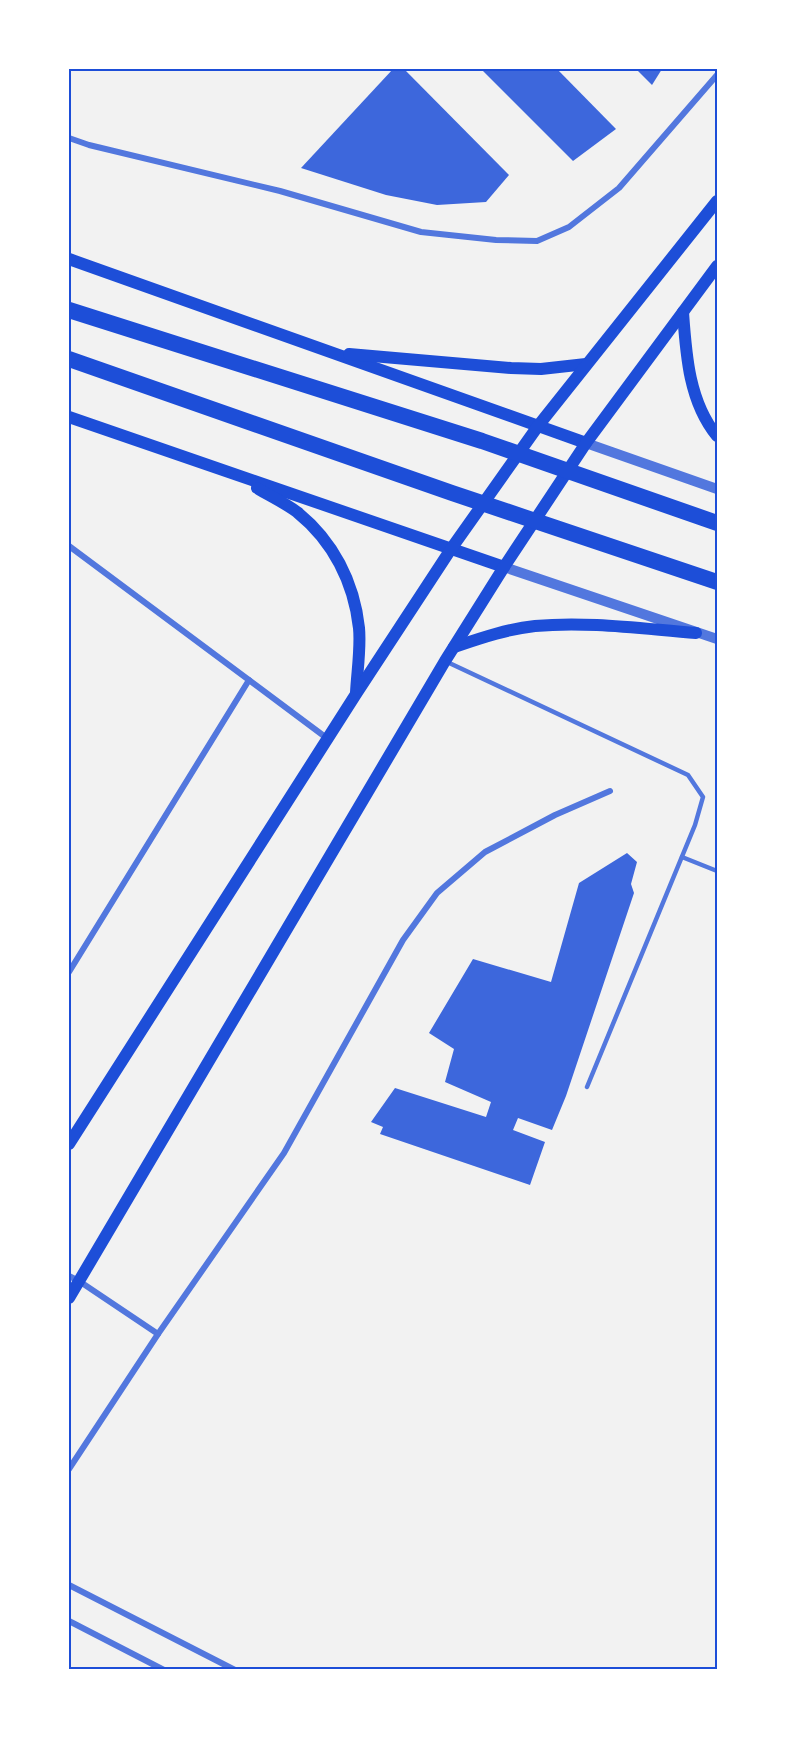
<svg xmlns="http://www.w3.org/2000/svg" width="786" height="1739" font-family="'Nunito Sans',sans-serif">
	<rect width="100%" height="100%" fill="#f2f2f2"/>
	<g fill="#3d67dc">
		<polygon points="393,69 404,69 509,175 486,202 437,205 386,195 301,168"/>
		<polygon points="481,69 557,69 616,129 573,161"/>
		<polygon points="636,69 662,69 652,85"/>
		<polygon points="627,853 637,862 631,884 634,893 566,1096 552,1130 518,1118 513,1130 545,1142 530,1185 380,1134 383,1127 371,1122 395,1088 486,1117 491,1102 445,1082 454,1049 429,1033 473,959 551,982 579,883"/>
	</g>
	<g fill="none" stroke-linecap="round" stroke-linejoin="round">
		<g stroke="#5277de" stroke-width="4.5">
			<polyline points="445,661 688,775 703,797 695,825 587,1087"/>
			<polyline points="682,857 717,871"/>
		</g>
		<g stroke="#5277de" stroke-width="6">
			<polyline points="69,138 89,145 280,191 421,232 496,240 537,241 569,227 619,188 717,75"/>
			<polyline points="69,546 328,739"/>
			<polyline points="69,972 249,680"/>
			<polyline points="69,1276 79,1281 158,1334"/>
			<polyline points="69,1469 158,1334 284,1153 403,940 437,893 485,852 555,815 610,791"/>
			<polyline points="69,1585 235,1670"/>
			<polyline points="69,1621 164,1670"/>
		</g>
		<g stroke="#5277de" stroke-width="10">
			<polyline points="586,443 717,489"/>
			<polyline points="504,567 717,639"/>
		</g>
		<g stroke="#1d4ed8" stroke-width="12">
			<polyline points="69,259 586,443"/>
			<path d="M683 312C686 355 689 402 717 436"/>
			<polyline points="349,354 511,368 541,369 586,364"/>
			<polyline points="69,417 504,567"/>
			<path d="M257 488C270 496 285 503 297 512 333 541 354 582 359 628 361 648 357 672 356 693"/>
			<path d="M454 647C481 638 507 629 535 626 588 621 643 629 696 633"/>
			<polyline points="69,1144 356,694 451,549 538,426 717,201"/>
			<polyline points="69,1298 445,661 504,567 586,443 717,266"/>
		</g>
		<g stroke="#1d4ed8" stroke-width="16">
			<polyline points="69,310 482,441 717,523"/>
			<polyline points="69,359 452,493 717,582"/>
		</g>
	</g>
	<rect width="786" height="1739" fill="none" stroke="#ffffff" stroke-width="141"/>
	<rect x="70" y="70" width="646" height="1598" fill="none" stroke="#1d4ed8" stroke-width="2"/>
</svg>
